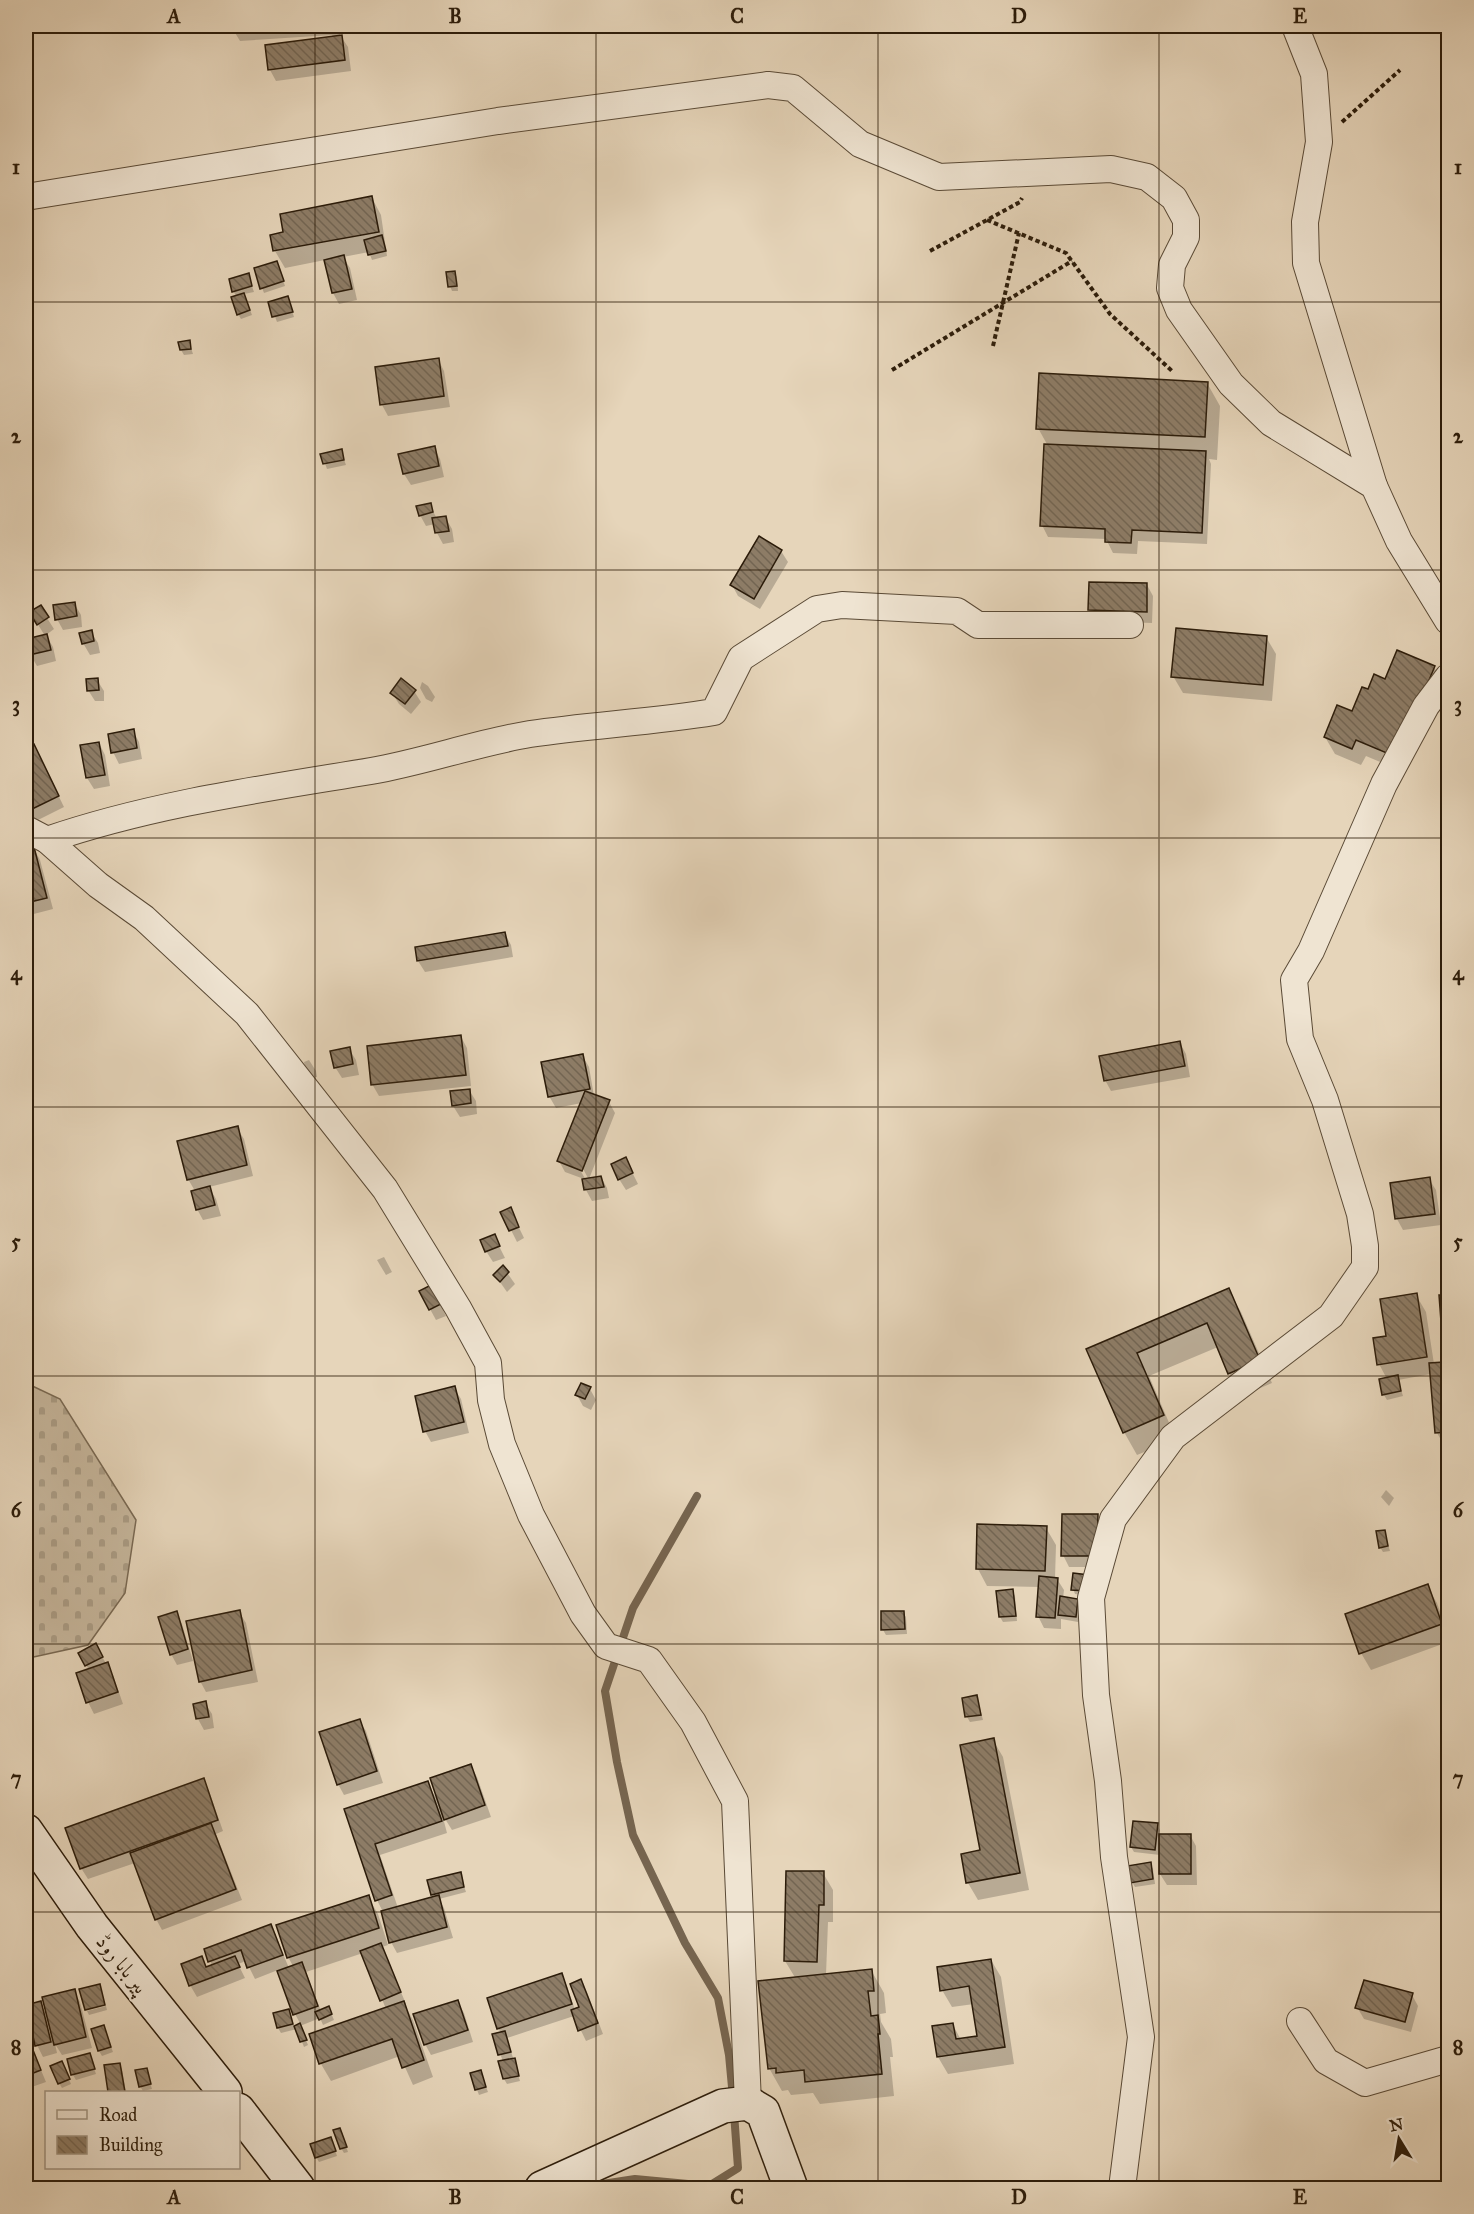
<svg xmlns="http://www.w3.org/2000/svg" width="1474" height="2214" font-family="'IM FELL Great Primer',Amiri,serif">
	<defs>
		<pattern id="cemetery-stones" width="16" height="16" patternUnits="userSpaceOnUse" patternTransform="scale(1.5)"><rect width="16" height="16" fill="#c6b69c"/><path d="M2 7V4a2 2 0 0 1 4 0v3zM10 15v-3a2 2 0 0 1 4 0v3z" fill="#aa9c85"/></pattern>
		<pattern id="building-back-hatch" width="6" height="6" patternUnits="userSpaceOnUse" patternTransform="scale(1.5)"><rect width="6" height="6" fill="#8d7c66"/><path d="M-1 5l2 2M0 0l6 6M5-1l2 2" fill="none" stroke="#736552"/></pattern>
	</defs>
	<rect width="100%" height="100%" fill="#e6d5ba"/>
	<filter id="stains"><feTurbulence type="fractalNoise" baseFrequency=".00333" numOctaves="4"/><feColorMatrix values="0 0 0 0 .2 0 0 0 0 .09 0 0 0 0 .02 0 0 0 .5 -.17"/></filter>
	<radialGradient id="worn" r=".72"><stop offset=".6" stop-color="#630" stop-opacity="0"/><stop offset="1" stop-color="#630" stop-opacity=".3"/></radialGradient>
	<polygon fill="url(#cemetery-stones)" stroke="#796953" stroke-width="1.5" points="26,1383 60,1399 136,1520 125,1593 88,1645 29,1658 26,1658"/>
	<g fill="#0003" fill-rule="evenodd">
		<polygon points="231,26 341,26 340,35 348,47 351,71 276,81 270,70 266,47 333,37 332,35 240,41"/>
		<polygon points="372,198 381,215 387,256 372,260 369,252 343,257 350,268 357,300 339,304 333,293 325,260 285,268 275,251 272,236 285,233"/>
		<polygon points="277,262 285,286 264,293 262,288"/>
		<polygon points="454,272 457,277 458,291 452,291 450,286"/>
		<polygon points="248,275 254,292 244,294 252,315 241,319 238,314 237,297 233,291"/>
		<polygon points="288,298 294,317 277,322 270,303"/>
		<polygon points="189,342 193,354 184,355 181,350"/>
		<polygon points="438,359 444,371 450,407 388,416 382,405 376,369"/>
		<polygon points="1207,383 1220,406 1217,460 1209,459 1211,464 1207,544 1138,541 1137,554 1113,553 1106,539 1048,537 1042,525 1048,446 1038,428"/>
		<polygon points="434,448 440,459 444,477 411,485 404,474 400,455"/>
		<polygon points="341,451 346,465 327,469 322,455"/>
		<polygon points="430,505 437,519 445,517 452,529 454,542 443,544 437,533 435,524 426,526 420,515"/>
		<polygon points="781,551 788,562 760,609 738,596 732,585"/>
		<polygon points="1147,585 1153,596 1152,623 1096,621 1089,610"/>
		<polygon points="74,603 81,615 82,627 63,630 57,619"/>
		<polygon points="31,613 47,618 54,629 46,635 53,647 56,661 37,666 30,654 45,636"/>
		<polygon points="91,632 98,643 100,653 90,655 83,643"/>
		<polygon points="1266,637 1276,654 1272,701 1183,693 1173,676"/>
		<polygon points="1434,667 1444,685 1412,760 1404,757 1399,770 1366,756 1361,765 1335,754 1325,737 1352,713 1369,691 1386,681"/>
		<polygon points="97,680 104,691 104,701 95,701 88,690"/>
		<polygon points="422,682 428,686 435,697 432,702 426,699 420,688"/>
		<polygon points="414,691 421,702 411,714 399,704 392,693"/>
		<polygon points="133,731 139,742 142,759 119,764 113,752"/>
		<polygon points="99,743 105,755 110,786 94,789 87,778"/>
		<polygon points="34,746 64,807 32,823 26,811 26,749"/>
		<polygon points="34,849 40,860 53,909 26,916 26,851"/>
		<polygon points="505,934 511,945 513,957 425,972 418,961 417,949"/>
		<polygon points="461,1037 467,1048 471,1086 379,1096 372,1084"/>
		<polygon points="1180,1043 1186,1054 1190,1077 1111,1091 1105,1080"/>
		<polygon points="349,1049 356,1060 359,1075 342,1078 335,1067"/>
		<path d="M582 1055 589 1067 594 1096 609 1102 615 1113 589 1179 601 1177 607 1188 609 1198 592 1201 586 1190 584 1179 565 1172 559 1161 582 1103 556 1108 549 1096ZM580 1163 589 1180H586L577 1165Z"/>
		<polygon points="309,1060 316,1071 317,1077 312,1078 305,1067 304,1062"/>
		<polygon points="469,1090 476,1101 477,1114 460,1117 453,1106"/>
		<polygon points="237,1128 244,1139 253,1176 209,1187 216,1199 221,1216 203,1220 197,1209 195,1191 188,1179"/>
		<polygon points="631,1170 638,1184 626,1190 619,1179"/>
		<polygon points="1429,1179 1436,1190 1441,1225 1403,1230 1397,1219 1392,1184"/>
		<polygon points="510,1209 524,1238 517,1242 502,1212"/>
		<polygon points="494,1236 505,1258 493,1262 486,1251"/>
		<polygon points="384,1257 392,1272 386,1275 377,1260"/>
		<polygon points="503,1267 515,1284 507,1292 495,1275"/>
		<polygon points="1228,1290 1241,1312 1272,1383 1242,1396 1229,1373 1218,1347 1149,1376 1176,1439 1137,1455 1124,1432 1088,1350"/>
		<polygon points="1416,1295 1426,1312 1434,1364 1446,1363 1440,1297 1448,1296 1448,1450 1447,1450 1437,1433 1431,1374 1398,1380 1403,1396 1387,1400 1384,1395 1387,1379 1379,1364 1388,1337"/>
		<polygon points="437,1298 446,1316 436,1320 430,1309"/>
		<polygon points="454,1388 461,1399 469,1433 431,1442 425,1431"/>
		<polygon points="590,1389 596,1400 591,1410 583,1406 577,1395"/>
		<polygon points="1386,1490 1394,1498 1389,1506 1381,1497"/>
		<polygon points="1097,1516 1103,1527 1103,1567 1069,1567 1063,1555"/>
		<polygon points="979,1526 1046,1528 1056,1545 1055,1579 1057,1579 1064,1590 1063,1598 1077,1600 1080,1605 1078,1622 1061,1619 1061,1629 1044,1628 1038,1616 1040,1587 987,1586 978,1569"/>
		<polygon points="1384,1531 1390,1551 1383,1552 1380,1547"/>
		<polygon points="1074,1574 1090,1596 1075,1594 1073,1589"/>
		<polygon points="1427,1586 1437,1603 1448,1634 1448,1642 1371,1670 1361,1653"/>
		<polygon points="1012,1591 1015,1596 1017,1621 1003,1622 1000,1617"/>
		<polygon points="239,1612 246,1623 258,1682 206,1692 200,1681"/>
		<polygon points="903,1612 906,1617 907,1634 886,1635 883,1630"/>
		<polygon points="176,1613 182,1624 193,1661 177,1665 171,1654"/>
		<polygon points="95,1645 113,1675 123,1704 94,1714 88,1702 78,1673 89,1670 80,1654"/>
		<polygon points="977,1697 983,1720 970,1722 967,1717"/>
		<polygon points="205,1703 212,1714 214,1728 204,1730 198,1719 195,1705"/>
		<polygon points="359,1720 366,1731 383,1783 344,1795 338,1784"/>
		<polygon points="993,1740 1003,1757 1029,1890 978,1900 968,1883 982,1851"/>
		<polygon points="471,1766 477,1777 491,1817 452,1830 442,1814 447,1833 380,1855 398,1908 434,1898 432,1895 460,1874 466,1892 439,1899 444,1908 453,1938 397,1953 391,1942 383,1912 377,1900 346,1810 427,1783 437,1799"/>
		<polygon points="203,1780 209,1791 223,1831 216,1834 242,1900 162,1930 156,1919 135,1863 88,1879 81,1868"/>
		<polygon points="1157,1825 1160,1830 1159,1835 1190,1835 1196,1846 1197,1885 1167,1885 1160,1874 1160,1855 1134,1852 1131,1847"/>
		<polygon points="1150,1864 1153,1869 1155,1884 1135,1887 1132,1882"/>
		<polygon points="823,1873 833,1890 833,1922 828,1922 826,1975 871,1970 884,1993 886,2013 880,2014 881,2022 891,2039 893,2057 890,2057 894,2096 820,2104 813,2093 791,2095 788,2090 782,2091 769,2068 796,1979 785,1961"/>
		<polygon points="368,1897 378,1914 388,1945 382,1947 406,2004 404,2004 413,2020 433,2077 413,2085 400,2056 331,2081 321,2064 311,2035 386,2009 363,1953 306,1972 321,2011 331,2013 334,2020 323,2025 320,2018 300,2026 308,2045 304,2047 297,2029 281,2033 278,2028 291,2016 294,2027 301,2025 295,2014 278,1970 255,1979 246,1961 238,1964 245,1978 197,1997 190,1985 201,1957 207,1968 212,1966 210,1961 271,1926 289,1968 293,1966 288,1957"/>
		<polygon points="991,1960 1001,1977 1014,2064 948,2074 938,2057 934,2027 953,2025 961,2040 979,2037 974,2004 952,2007 942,1990"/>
		<polygon points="561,1975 567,1986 575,2010 581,2008 581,1981 587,1992 603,2034 586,2041 574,2016 507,2038 520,2081 507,2084 504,2079 503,2062 494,2035 501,2033 498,2028"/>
		<polygon points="74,1991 80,2002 92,2048 62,2055 55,2044 57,2053 43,2057 36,2043 30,2044 46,2082 26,2089 26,2006 40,2003 47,2015"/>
		<polygon points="1412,1995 1418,2006 1411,2032 1364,2019 1357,2007"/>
		<polygon points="458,2002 464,2013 473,2042 431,2055 425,2044"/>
		<polygon points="106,2006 107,2010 89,2015 87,2011"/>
		<polygon points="104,2027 113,2052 102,2056 99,2051"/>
		<polygon points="89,2054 96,2074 76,2080 73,2075"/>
		<polygon points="119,2064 122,2069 126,2092 110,2092 105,2067"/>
		<polygon points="64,2068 71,2084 62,2088 59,2083"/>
		<polygon points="146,2069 152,2089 143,2091 140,2086"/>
		<polygon points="480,2071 488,2092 479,2095 471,2074"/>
		<polygon points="342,2135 348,2152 344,2153 341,2148"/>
		<polygon points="333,2144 337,2156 319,2162 316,2157"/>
	</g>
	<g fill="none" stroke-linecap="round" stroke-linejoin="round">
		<g stroke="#766550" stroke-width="8">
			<polyline points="697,1496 633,1608 605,1691 617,1762 633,1835 685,1943 718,1998 729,2055 733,2098"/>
			<polyline points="576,2188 635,2179 709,2186 738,2168 734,2113"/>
		</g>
	</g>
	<g fill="url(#building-back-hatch)" stroke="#2c1c0a" stroke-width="1.5">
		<polygon points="342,35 345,60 268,70 265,45"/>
		<polygon points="372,196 379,232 273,251 270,235 283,232 280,214"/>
		<polygon points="382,235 386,251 368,255 364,240"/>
		<polygon points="344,255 352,289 332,293 324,260"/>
		<polygon points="277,261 284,281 260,289 254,268"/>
		<polygon points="455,271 457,286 448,287 446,272"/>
		<polygon points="249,273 252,286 232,292 229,279"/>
		<polygon points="244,293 250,310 237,315 231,297"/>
		<polygon points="288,296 293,312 272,317 268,302"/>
		<polygon points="190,340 191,349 180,350 178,342"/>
		<polygon points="439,358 444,396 380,405 375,367"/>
		<polygon points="1039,373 1208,382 1205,437 1036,429"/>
		<polygon points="1044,444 1206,451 1202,533 1132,530 1131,543 1105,542 1105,529 1040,526"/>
		<polygon points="435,446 439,466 403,474 398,454"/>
		<polygon points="342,449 344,460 323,464 320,454"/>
		<polygon points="431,503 433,512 419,516 416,506"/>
		<polygon points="446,516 449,531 435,533 432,518"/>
		<polygon points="759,536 782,550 754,599 730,585"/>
		<polygon points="1089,582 1147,583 1147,612 1088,610"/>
		<polygon points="75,602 77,616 55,620 53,605"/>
		<polygon points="41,605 49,617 37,625 29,612"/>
		<polygon points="1176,628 1267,636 1263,685 1171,677"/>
		<polygon points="92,630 94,641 82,644 79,633"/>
		<polygon points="47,634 51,650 29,655 26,639"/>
		<polygon points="1397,650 1435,666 1402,744 1389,754 1356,740 1352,749 1324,737 1337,705 1352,711 1362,687 1368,689 1374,674 1385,679"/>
		<polygon points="98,678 99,690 87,691 86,679"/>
		<polygon points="401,678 416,690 405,704 390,693"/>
		<polygon points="134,729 137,748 111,753 108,734"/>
		<polygon points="99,742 105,775 86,778 80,745"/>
		<polygon points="34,744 59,796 26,812 26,748"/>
		<polygon points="34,847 47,898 26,903 26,850"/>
		<polygon points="505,932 508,946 417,961 415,947"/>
		<polygon points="461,1035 466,1075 371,1085 367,1046"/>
		<polygon points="1180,1041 1185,1066 1104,1081 1099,1056"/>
		<polygon points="350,1047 353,1064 334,1068 330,1051"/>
		<polygon points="583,1054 590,1089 548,1097 541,1062"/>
		<polygon points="470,1089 471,1103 452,1106 450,1091"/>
		<polygon points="585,1091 610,1100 582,1171 557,1161"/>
		<polygon points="238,1126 247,1165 187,1180 177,1141"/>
		<polygon points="626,1157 633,1173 618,1180 611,1164"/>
		<polygon points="601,1176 604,1187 584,1190 582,1179"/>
		<polygon points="1430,1177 1435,1214 1395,1219 1390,1183"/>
		<polygon points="210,1186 215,1205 196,1210 191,1191"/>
		<polygon points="511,1207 519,1227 509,1231 500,1212"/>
		<polygon points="495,1234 500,1246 485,1252 480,1240"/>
		<polygon points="503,1265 509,1272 500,1282 493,1275"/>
		<polygon points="431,1285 441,1304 429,1310 419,1291"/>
		<polygon points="1229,1288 1260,1360 1228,1374 1207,1323 1137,1353 1164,1415 1123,1433 1086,1349"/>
		<polygon points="1417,1293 1427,1357 1377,1365 1373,1338 1386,1336 1380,1299"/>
		<polygon points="1439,1295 1448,1295 1448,1432 1435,1433 1429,1363 1444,1362"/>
		<polygon points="1398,1375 1401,1391 1382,1395 1379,1379"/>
		<polygon points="581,1383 591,1387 585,1399 575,1395"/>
		<polygon points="455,1386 464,1422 423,1432 415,1396"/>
		<polygon points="1062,1514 1098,1514 1097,1556 1061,1556"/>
		<polygon points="977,1524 1047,1526 1045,1571 976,1569"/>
		<polygon points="1385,1530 1388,1546 1379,1548 1376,1531"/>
		<polygon points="1073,1573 1089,1575 1087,1591 1071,1590"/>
		<polygon points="1039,1576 1058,1578 1055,1618 1036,1617"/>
		<polygon points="1428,1584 1442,1624 1359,1654 1345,1614"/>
		<polygon points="1013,1589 1016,1616 999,1617 996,1591"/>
		<polygon points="1060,1596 1078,1599 1076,1617 1058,1615"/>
		<polygon points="240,1610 252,1670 199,1682 186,1621"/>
		<polygon points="177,1611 188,1649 170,1655 158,1617"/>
		<polygon points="881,1611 904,1611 905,1629 881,1630"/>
		<polygon points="96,1643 103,1657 85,1666 78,1653"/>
		<polygon points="108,1662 118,1692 86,1703 76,1673"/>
		<polygon points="977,1695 981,1715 965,1717 962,1698"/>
		<polygon points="206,1701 209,1717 196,1719 193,1704"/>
		<polygon points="360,1719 377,1771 337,1785 319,1732"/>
		<polygon points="994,1738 1020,1873 966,1883 961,1854 980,1850 960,1745"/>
		<polygon points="471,1764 485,1805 444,1820 430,1778"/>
		<polygon points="204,1778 218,1820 80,1869 65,1828"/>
		<polygon points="428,1781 442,1821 375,1844 392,1895 375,1901 344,1809"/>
		<polygon points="1133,1821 1158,1823 1155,1850 1130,1847"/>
		<polygon points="211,1823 236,1889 155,1920 130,1853"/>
		<rect x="1159" y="1834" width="32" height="40"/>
		<polygon points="1151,1862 1153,1879 1130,1883 1127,1866"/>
		<polygon points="786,1871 824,1871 824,1905 819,1905 817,1962 784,1961"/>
		<polygon points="461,1872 464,1887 431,1895 427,1880"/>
		<polygon points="369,1895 379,1928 287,1958 276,1925"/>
		<polygon points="439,1895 447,1927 389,1943 381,1911"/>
		<polygon points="271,1924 283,1955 247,1968 241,1950 208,1962 204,1949"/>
		<polygon points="381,1943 401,1992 380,2001 360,1951"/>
		<polygon points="202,1956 206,1967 235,1956 240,1967 189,1986 181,1964"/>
		<polygon points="991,1959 1005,2047 937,2057 932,2026 953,2023 956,2039 977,2036 969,1986 940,1991 937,1967"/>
		<polygon points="302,1962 318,2006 293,2015 277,1971"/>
		<polygon points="872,1969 874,1991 868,1991 871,2016 878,2015 880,2034 878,2034 882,2074 805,2082 804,2070 776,2073 776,2068 768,2069 758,1981"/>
		<polygon points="562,1973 572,2004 497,2029 487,1998"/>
		<polygon points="581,1979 598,2023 578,2031 571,2010 579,2007 570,1984"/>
		<polygon points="1364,1980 1413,1993 1405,2022 1355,2008"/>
		<polygon points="100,1984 105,2005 85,2010 79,1989"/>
		<polygon points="75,1989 86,2037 54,2045 42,1997"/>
		<polygon points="458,2000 468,2030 424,2045 413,2014"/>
		<polygon points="41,2001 51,2042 35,2046 32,2031 26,2033 26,2005"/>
		<polygon points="404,2001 424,2060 402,2068 392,2039 319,2064 309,2034"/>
		<polygon points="329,2006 332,2014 319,2020 315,2012"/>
		<polygon points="289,2009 293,2024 277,2028 273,2013"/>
		<polygon points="300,2023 307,2040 300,2042 294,2026"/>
		<polygon points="104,2025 111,2047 98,2051 91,2029"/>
		<polygon points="505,2031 511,2052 498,2055 492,2034"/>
		<polygon points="29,2040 41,2070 26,2076 26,2041"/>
		<polygon points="90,2053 95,2069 71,2075 67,2059"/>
		<polygon points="515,2058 519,2076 503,2079 498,2061"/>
		<polygon points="62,2061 70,2079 58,2084 50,2066"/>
		<polygon points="120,2063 125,2092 108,2092 104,2065"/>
		<polygon points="147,2068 151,2084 139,2087 135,2070"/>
		<polygon points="481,2070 486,2087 475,2090 470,2073"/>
		<polygon points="340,2128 347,2147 340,2149 333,2130"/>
		<polygon points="331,2137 336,2151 315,2158 310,2144"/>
	</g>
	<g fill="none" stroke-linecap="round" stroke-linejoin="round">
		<g stroke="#5a4a36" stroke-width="28">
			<g id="street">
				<polyline points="1295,26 1314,74 1319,142 1305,222 1306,263 1374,486"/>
				<polyline points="26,197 498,121 768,85 793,88 860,144 939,177 1111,169 1147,177 1174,198 1186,220 1186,237 1172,265 1170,288 1179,310 1231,384 1271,423 1374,486 1399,541 1448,621"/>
				<polyline points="26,829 47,840 98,885 144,918 247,1014 385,1189 458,1308 488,1363 491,1400 502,1444 531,1515 583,1614 606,1646 649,1660 693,1722 735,1801 748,2103"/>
				<path d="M47 840C152 804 262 789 371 771 424 762 476 743 530 734 591 725 653 722 714 712L741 658 817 609 842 605 957 611 978 625H1130"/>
				<polyline points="1300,2021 1326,2061 1365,2083 1448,2059"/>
				<polyline points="1122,2188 1141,2037 1114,1857 1108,1781 1096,1695 1091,1598 1113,1519 1173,1437 1331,1316 1365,1267 1365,1246 1360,1214 1325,1100 1300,1039 1294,980 1311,951 1384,784 1426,706 1448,677"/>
			</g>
		</g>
		<g stroke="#2c1c0a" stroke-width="36">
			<g id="secondary">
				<polyline points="26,1831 92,1926 225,2092"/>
				<polyline points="238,2110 298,2188"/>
				<polyline points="542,2188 723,2106 748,2103 763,2112 791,2188"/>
			</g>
		</g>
		<g stroke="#2c1c0a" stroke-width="4" stroke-dasharray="4.5 3" stroke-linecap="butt">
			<polyline points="1342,122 1400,70"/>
			<polyline points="987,220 1066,253 1110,314 1172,371"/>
			<polyline points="930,251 1020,202 1022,198"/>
			<polyline points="993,346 1019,233"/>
			<polyline points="892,370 1072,261"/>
		</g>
		<use href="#street" stroke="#efe4d2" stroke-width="26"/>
		<use href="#secondary" stroke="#efe4d2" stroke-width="33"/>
	</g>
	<path fill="none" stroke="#2c1c0a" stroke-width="1.5" stroke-opacity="0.55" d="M315 26V2188M596 26V2188M878 26V2188M1159 26V2188M26 302H1448M26 570H1448M26 838H1448M26 1107H1448M26 1376H1448M26 1644H1448M26 1912H1448"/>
	<g text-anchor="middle" stroke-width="4.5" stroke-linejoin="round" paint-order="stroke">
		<g font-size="21" fill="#2c1c0a" stroke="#efe4d2">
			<text transform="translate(122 1964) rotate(51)" y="7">پیر بابا روڈ</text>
		</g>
	</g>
	<rect width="1474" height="2214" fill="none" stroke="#e6d5ba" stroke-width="66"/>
	<rect x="45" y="2091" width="195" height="78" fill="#efe4d2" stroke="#a19482" stroke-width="1.5"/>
	<rect x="57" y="2110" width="30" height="9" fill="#efe4d2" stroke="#a19482" stroke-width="1.5"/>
	<text x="99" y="2121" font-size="18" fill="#2c1c0a">Road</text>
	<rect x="57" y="2136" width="30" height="18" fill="url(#building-back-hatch)" stroke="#a19482" stroke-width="1.5"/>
	<text x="99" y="2151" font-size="18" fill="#2c1c0a">Building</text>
	<g transform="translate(1399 2139) rotate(349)" stroke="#efe4d2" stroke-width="4.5" paint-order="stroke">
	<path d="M0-4.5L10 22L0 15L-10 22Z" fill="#2c1c0a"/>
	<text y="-9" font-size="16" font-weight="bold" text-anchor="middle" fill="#2c1c0a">N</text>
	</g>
	<rect x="33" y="33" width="1408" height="2148" fill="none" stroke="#2c1c0a" stroke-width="2"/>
	<g font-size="20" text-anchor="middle" font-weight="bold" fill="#2c1c0a">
		<text x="174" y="23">A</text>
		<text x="455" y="23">B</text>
		<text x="737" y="23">C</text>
		<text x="1019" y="23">D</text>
		<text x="1300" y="23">E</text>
		<text x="16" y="174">1</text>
		<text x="1458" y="174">1</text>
		<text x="16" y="443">2</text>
		<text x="1458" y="443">2</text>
		<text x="16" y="711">3</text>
		<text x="1458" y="711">3</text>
		<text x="16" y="980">4</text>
		<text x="1458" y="980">4</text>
		<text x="16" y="1248">5</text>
		<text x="1458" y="1248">5</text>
		<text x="16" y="1517">6</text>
		<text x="1458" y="1517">6</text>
		<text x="16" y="1785">7</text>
		<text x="1458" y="1785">7</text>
		<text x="16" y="2054">8</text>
		<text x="1458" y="2054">8</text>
		<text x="174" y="2204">A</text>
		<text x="455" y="2204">B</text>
		<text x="737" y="2204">C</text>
		<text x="1019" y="2204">D</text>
		<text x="1300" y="2204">E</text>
	</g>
	<rect width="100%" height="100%" filter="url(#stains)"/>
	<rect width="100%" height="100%" fill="url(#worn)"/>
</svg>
